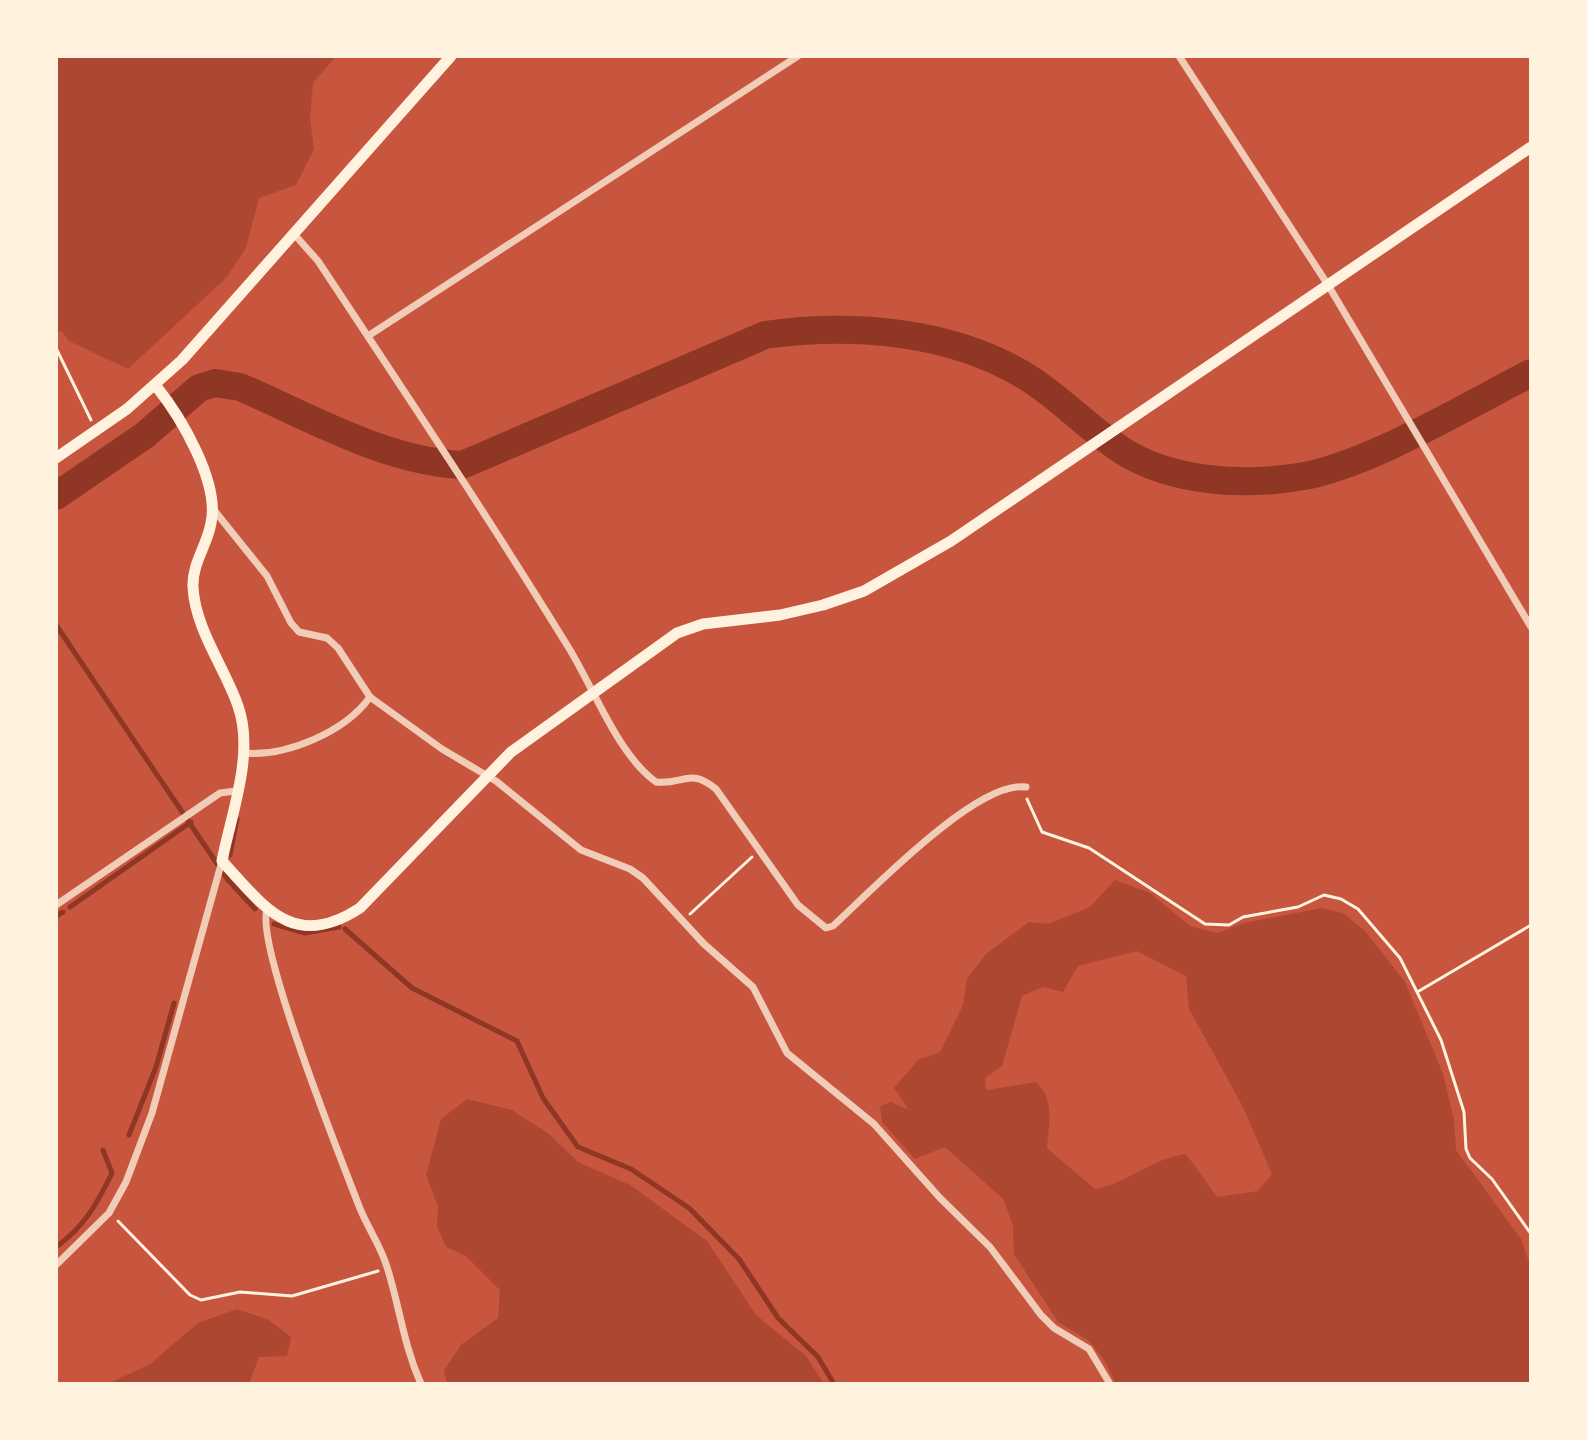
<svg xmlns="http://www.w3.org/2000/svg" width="1587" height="1440" font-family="Ubuntu,sans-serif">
	<rect width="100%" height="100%" fill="#c8553d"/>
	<g fill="#ae4732" fill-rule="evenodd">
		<polygon points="56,56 336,56 313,83 310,118 314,149 296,185 259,198 246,248 227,277 128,369 69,341 61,331 56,334"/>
		<path d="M1115 880 1150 893 1190 926 1217 933 1244 923 1322 908 1343 913 1365 931 1405 982 1443 1074 1454 1120 1456 1150 1521 1239 1531 1268V1384H1116L1105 1361 1088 1340 1058 1322 1014 1254 1013 1225 1003 1199 945 1147 915 1159 882 1122 880 1106 891 1102 909 1110 894 1088 918 1060 940 1052 963 1005 967 979 986 954 1029 922 1048 924 1090 907ZM1137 951 1186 976 1189 1009 1243 1107 1272 1174 1258 1191 1217 1197 1186 1154C1152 1158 1129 1183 1095 1189L1047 1148C1049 1125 1055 1099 1036 1082L986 1090 985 1078 1002 1066 1022 996 1043 987 1063 992 1078 966Z"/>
		<polygon points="467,1099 512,1110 549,1134 578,1162 630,1185 707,1241 756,1315 806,1356 824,1384 447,1384 444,1370 462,1344 498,1318 500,1290 466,1256 446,1247 437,1226 438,1207 426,1175 441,1119"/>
		<polygon points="237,1309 269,1320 291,1337 287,1356 259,1357 249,1384 108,1384 150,1364 198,1323"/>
	</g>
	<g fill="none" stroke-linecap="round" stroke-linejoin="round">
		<g stroke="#8f3625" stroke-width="5">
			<polyline points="56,625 228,880 255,909"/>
			<polyline points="224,854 230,855 237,819"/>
			<polyline points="70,907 191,822"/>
			<polyline points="56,916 63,912"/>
			<polyline points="274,924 305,933 339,927"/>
			<polyline points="345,929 412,988 517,1041 543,1098 578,1147 631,1169 689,1208 739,1259 778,1318 818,1357 834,1384"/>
			<polyline points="129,1135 156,1067 174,1003"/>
			<path d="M56 1247C84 1227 97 1204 112 1173L103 1150"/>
		</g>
		<path stroke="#8f3625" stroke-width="28" d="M56 496 145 435 199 388 215 383 240 387C310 417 384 461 462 465L765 335C852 323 953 330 1030 379 1064 401 1092 432 1126 453 1175 482 1244 486 1298 477 1366 467 1468 405 1531 373"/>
		<g stroke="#fff3e0" stroke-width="3">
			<polyline points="56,348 91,420"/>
			<polyline points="1027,799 1042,832 1089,848 1205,924 1229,925 1243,917 1298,907 1324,895 1341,899 1358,909 1400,958 1441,1040 1464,1112 1466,1149 1470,1158 1492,1179 1531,1234"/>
			<polyline points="690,914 752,857"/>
			<polyline points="1419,991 1531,925"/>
			<polyline points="118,1221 190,1295 201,1300 240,1292 292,1296 378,1271"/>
		</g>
		<g stroke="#f1ccb7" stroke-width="7">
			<polyline points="1179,56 1328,285 1531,627"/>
			<path d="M294 234 318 261C402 388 487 515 567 645 593 686 617 754 656 782 684 785 689 767 716 789L798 905 826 928 833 926C871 891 977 780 1026 787"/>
			<polyline points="368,336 798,56"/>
			<polyline points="214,510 267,576 291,623 299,632 327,638 338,648 370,697 442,749 496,781 581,850 630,869 643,878 704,944 753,987 787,1053 874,1124 940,1198 990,1247 1041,1315 1054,1328 1089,1349 1110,1384"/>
			<path d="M244 753C286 757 345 732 370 697"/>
			<polyline points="56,905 220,793 236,791"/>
			<path d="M267 910C255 945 341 1159 359 1206 367 1227 381 1246 387 1267 400 1308 403 1343 421 1384"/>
			<polyline points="56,1265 109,1213 126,1182 152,1113 222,861"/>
		</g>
		<g stroke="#fff3e0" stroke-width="11">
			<path d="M156 386C181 417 220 483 211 523 207 546 192 563 193 587 195 629 225 668 238 706 255 754 231 814 222 861 265 908 294 951 360 908L511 752 677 633 703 624 780 615 823 605 864 591 951 541 1531 147"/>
			<polyline points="56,458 127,409 182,360 451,56"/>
		</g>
	</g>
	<rect width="1587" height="1440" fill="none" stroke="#fff3e0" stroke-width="116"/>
</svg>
